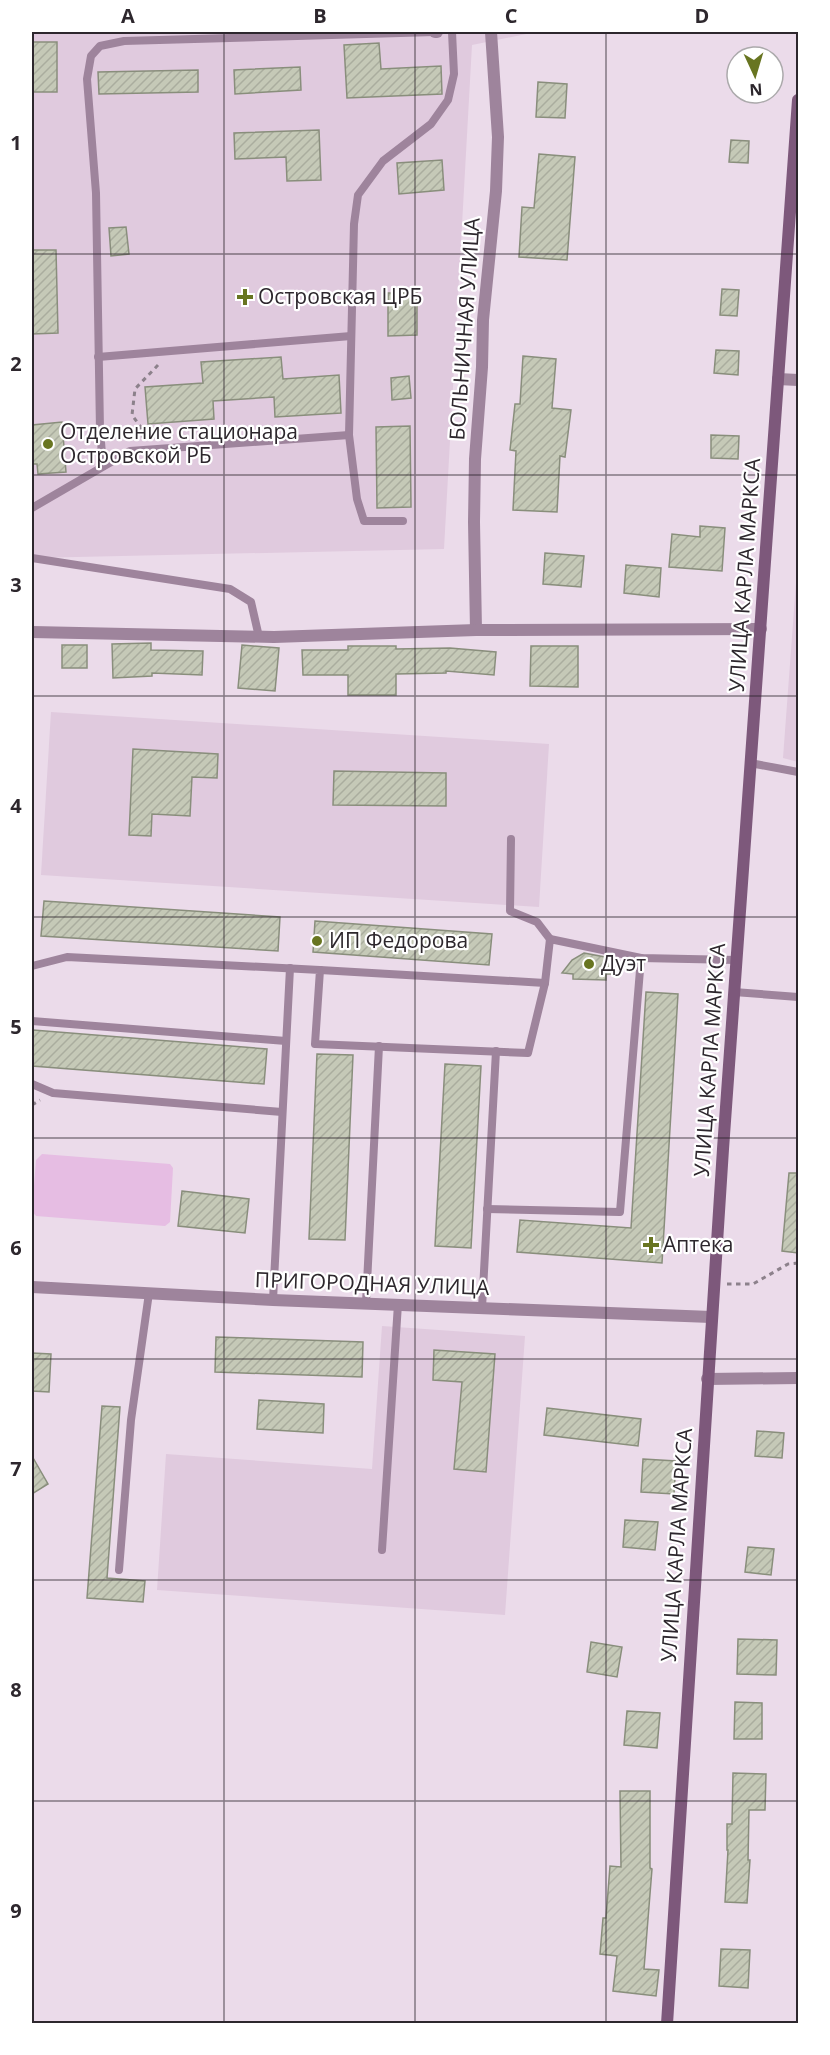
<svg xmlns="http://www.w3.org/2000/svg" width="830" height="2055" font-family="'Open Sans',sans-serif">
	<defs>
		<pattern id="building-hatch" width="6" height="6" patternUnits="userSpaceOnUse" patternTransform="scale(1.5)"><rect width="6" height="6" fill="#c5c9b7"/><path d="M-1 1l2-2M0 6l6-6M5 7l2-2" fill="none" stroke="#aaad9e"/></pattern>
	</defs>
	<rect width="100%" height="100%" fill="#ebdbea"/>
	<g fill="#e0cade">
		<polygon points="32,32 536,32 472,45 444,549 32,558"/>
		<polygon points="798,556 798,762 783,758"/>
		<polygon points="51,712 549,744 539,907 41,875"/>
		<polygon points="382,1326 525,1336 505,1615 157,1590 166,1454 372,1469"/>
	</g>
	<polygon fill="#e6bde3" points="42,1154 170,1164 173,1168 170,1222 165,1226 36,1216 32,1211 36,1160"/>
	<g fill="url(#building-hatch)" stroke="#898e7c" stroke-width="1.5">
		<rect x="32" y="42" width="25" height="50"/>
		<polygon points="379,43 381,69 441,66 442,94 347,98 344,45"/>
		<polygon points="300,67 301,90 235,94 234,70"/>
		<polygon points="198,70 198,92 99,94 98,72"/>
		<polygon points="538,82 567,84 565,118 536,117"/>
		<polygon points="319,130 321,180 287,181 286,157 235,159 234,133"/>
		<polygon points="731,140 749,141 748,163 729,162"/>
		<polygon points="539,154 575,157 567,260 519,257 522,207 534,208"/>
		<polygon points="442,160 444,190 399,194 397,163"/>
		<polygon points="126,227 129,254 111,256 109,228"/>
		<polygon points="32,250 56,250 58,333 32,334"/>
		<polygon points="722,289 739,290 737,316 720,315"/>
		<polygon points="388,293 417,293 417,335 388,336"/>
		<polygon points="716,350 739,351 738,375 714,373"/>
		<polygon points="523,356 556,359 552,408 571,410 565,457 560,456 557,512 513,510 516,451 510,450 515,404 520,404"/>
		<polygon points="281,357 283,379 339,375 341,413 275,417 274,397 213,401 214,419 148,424 145,387 203,383 201,362"/>
		<polygon points="409,376 411,398 392,400 391,378"/>
		<polygon points="62,422 66,472 38,474 37,464 32,464 32,425"/>
		<polygon points="410,426 411,507 377,508 376,427"/>
		<polygon points="711,435 739,436 738,459 711,458"/>
		<polygon points="700,526 725,528 722,571 669,567 672,534 700,537"/>
		<polygon points="545,553 584,556 581,587 543,584"/>
		<polygon points="626,565 661,568 659,597 624,593"/>
		<polygon points="151,643 151,650 203,651 202,675 152,673 152,676 113,678 112,644"/>
		<rect x="62" y="645" width="25" height="23"/>
		<polygon points="242,645 279,648 275,691 238,688"/>
		<polygon points="348,646 396,646 396,649 450,648 496,652 494,675 446,671 446,673 396,674 396,695 348,695 348,675 303,675 302,650 348,650"/>
		<polygon points="531,646 578,646 578,687 530,686"/>
		<polygon points="133,749 218,754 217,778 192,777 190,816 152,814 151,836 129,835"/>
		<polygon points="334,771 446,773 446,806 333,805"/>
		<polygon points="44,901 280,917 278,951 41,936"/>
		<polygon points="315,921 492,934 489,965 313,952"/>
		<polygon points="584,953 605,957 615,974 606,974 606,980 573,979 573,974 562,973 572,960"/>
		<polygon points="646,992 678,994 662,1263 517,1252 520,1220 631,1228"/>
		<polygon points="33,1030 267,1049 264,1084 32,1066"/>
		<polygon points="317,1054 353,1055 345,1240 309,1239"/>
		<polygon points="445,1064 481,1066 471,1248 435,1246"/>
		<polygon points="789,1173 798,1173 798,1253 782,1251"/>
		<polygon points="182,1191 249,1199 245,1233 178,1226"/>
		<polygon points="216,1337 363,1342 362,1377 215,1372"/>
		<polygon points="434,1350 495,1354 486,1472 454,1469 462,1382 433,1380"/>
		<polygon points="32,1353 51,1354 49,1392 32,1391"/>
		<polygon points="259,1400 324,1404 323,1433 257,1429"/>
		<polygon points="102,1406 120,1407 107,1578 145,1581 143,1602 87,1598"/>
		<polygon points="547,1408 641,1419 638,1446 544,1435"/>
		<polygon points="757,1431 784,1433 782,1458 755,1456"/>
		<polygon points="32,1456 48,1484 32,1494"/>
		<polygon points="643,1459 676,1461 674,1494 641,1492"/>
		<polygon points="625,1520 658,1522 655,1550 623,1547"/>
		<polygon points="748,1547 774,1549 771,1575 745,1572"/>
		<polygon points="738,1639 777,1640 776,1675 737,1674"/>
		<polygon points="591,1642 622,1647 617,1677 587,1672"/>
		<polygon points="735,1702 762,1703 762,1739 734,1739"/>
		<polygon points="627,1711 660,1713 657,1748 624,1745"/>
		<polygon points="733,1773 766,1774 765,1810 749,1810 748,1860 750,1860 747,1903 725,1902 728,1850 727,1850 727,1824 732,1824"/>
		<polygon points="620,1791 650,1791 650,1868 652,1869 644,1969 659,1970 656,1996 613,1991 617,1956 600,1954 603,1918 606,1918 610,1866 621,1867"/>
		<polygon points="721,1949 750,1950 748,1988 719,1986"/>
	</g>
	<g fill="none" stroke-linecap="round" stroke-linejoin="round">
		<g stroke="#8c818b" stroke-width="3" stroke-dasharray="4.5 4.5" stroke-linecap="butt">
			<polyline points="143,438 140,426 132,415 135,389 158,365"/>
			<polyline points="32,1105 40,1100"/>
			<polyline points="727,1284 753,1284 788,1264 798,1263"/>
		</g>
		<g stroke="#9e849c" stroke-width="8">
			<polyline points="98,357 351,336"/>
			<polyline points="103,466 100,430 96,193 87,79 91,56 100,46 124,41 435,32"/>
			<polyline points="32,508 130,451 349,435"/>
			<polyline points="403,521 364,521 357,499 349,435 354,224 358,195 383,161 431,124 448,100 454,74 452,32"/>
			<polyline points="32,558 230,589 251,602 259,637"/>
			<polyline points="750,763 798,772"/>
			<polyline points="511,839 510,911 537,922 550,939"/>
			<polyline points="32,966 67,957 320,970 315,1044 528,1053 545,983 550,939 641,958 736,960"/>
			<polyline points="320,970 545,983"/>
			<polyline points="734,992 798,997"/>
			<polyline points="32,1021 286,1041"/>
			<polyline points="32,1084 53,1093 282,1112"/>
			<polyline points="487,1209 620,1212 641,958"/>
			<polyline points="273,1300 290,968"/>
			<polyline points="366,1303 379,1046"/>
			<polyline points="482,1308 496,1051"/>
			<polyline points="382,1550 398,1304"/>
			<polyline points="119,1570 131,1420 149,1293"/>
		</g>
		<g stroke="#9e849c" stroke-width="12">
			<polyline points="435,32 437,32"/>
			<polyline points="778,379 798,380"/>
			<polyline points="476,630 474,522 475,459 482,367 483,320 496,191 498,137 491,32"/>
			<polyline points="32,632 274,637 476,630 761,629"/>
			<polyline points="32,1287 273,1300 711,1317"/>
			<polyline points="707,1379 798,1378"/>
		</g>
		<polyline stroke="#7d587b" stroke-width="12" points="667,2024 723,1149 798,100"/>
	</g>
	<path fill="none" stroke="#2d272d" stroke-width="1.5" stroke-opacity="0.55" d="M224 32V2024M415 32V2024M606 32V2024M32 254H798M32 475H798M32 696H798M32 917H798M32 1138H798M32 1359H798M32 1580H798M32 1801H798"/>
	<g fill="#687521" stroke="#fff" stroke-width="2">
		<path d="M242 288h6v6h6v6h-6v6h-6v-6h-6v-6h6z"/>
		<circle cx="48" cy="444" r="6"/>
		<circle cx="317" cy="941" r="6"/>
		<circle cx="589" cy="964" r="6"/>
		<path d="M648 1236h6v6h6v6h-6v6h-6v-6h-6v-6h6z"/>
	</g>
	<g text-anchor="middle" stroke-width="4.5" stroke-linejoin="round" paint-order="stroke">
		<g font-size="21" fill="#2d272d" stroke="#fff" text-anchor="start">
			<text x="258" y="304">Островская ЦРБ</text>
			<text x="60" y="439">Отделение стационара<tspan x="60" dy="24">Островской РБ</tspan></text>
			<text x="329" y="948">ИП Федорова</text>
			<text x="601" y="971">Дуэт</text>
			<text x="663" y="1252">Аптека</text>
		</g>
		<g font-size="21" fill="#2d272d" stroke="#fff">
			<text transform="translate(465 329) rotate(-86)" y="7">БОЛЬНИЧНАЯ УЛИЦА</text>
			<text transform="translate(745 575) rotate(-86)" y="7">УЛИЦА КАРЛА МАРКСА</text>
			<text transform="translate(710 1060) rotate(-86)" y="7">УЛИЦА КАРЛА МАРКСА</text>
			<text transform="translate(372 1284) rotate(2)" y="7">ПРИГОРОДНАЯ УЛИЦА</text>
			<text transform="translate(677 1545) rotate(-86)" y="7">УЛИЦА КАРЛА МАРКСА</text>
		</g>
	</g>
	<rect width="830" height="2055" fill="none" stroke="#ffffff" stroke-width="66"/>
	<g transform="translate(755 75) rotate(176)"><circle r="28" fill="#ffffff" stroke="#aba9ab" stroke-width="1.5"/>
	<path d="M0-4.5L10 22L0 15L-10 22Z" fill="#687521"/>
	<text y="-9" font-size="16" font-weight="bold" text-anchor="middle" fill="#2d272d">N</text>
	</g>
	<rect x="33" y="33" width="764" height="1989" fill="none" stroke="#2d272d" stroke-width="2"/>
	<g font-size="20" text-anchor="middle" font-weight="bold" fill="#2d272d">
		<text x="128" y="23">A</text>
		<text x="320" y="23">B</text>
		<text x="511" y="23">C</text>
		<text x="702" y="23">D</text>
		<text x="16" y="150">1</text>
		<text x="16" y="371">2</text>
		<text x="16" y="592">3</text>
		<text x="16" y="813">4</text>
		<text x="16" y="1034">5</text>
		<text x="16" y="1255">6</text>
		<text x="16" y="1476">7</text>
		<text x="16" y="1697">8</text>
		<text x="16" y="1918">9</text>
	</g>
</svg>
